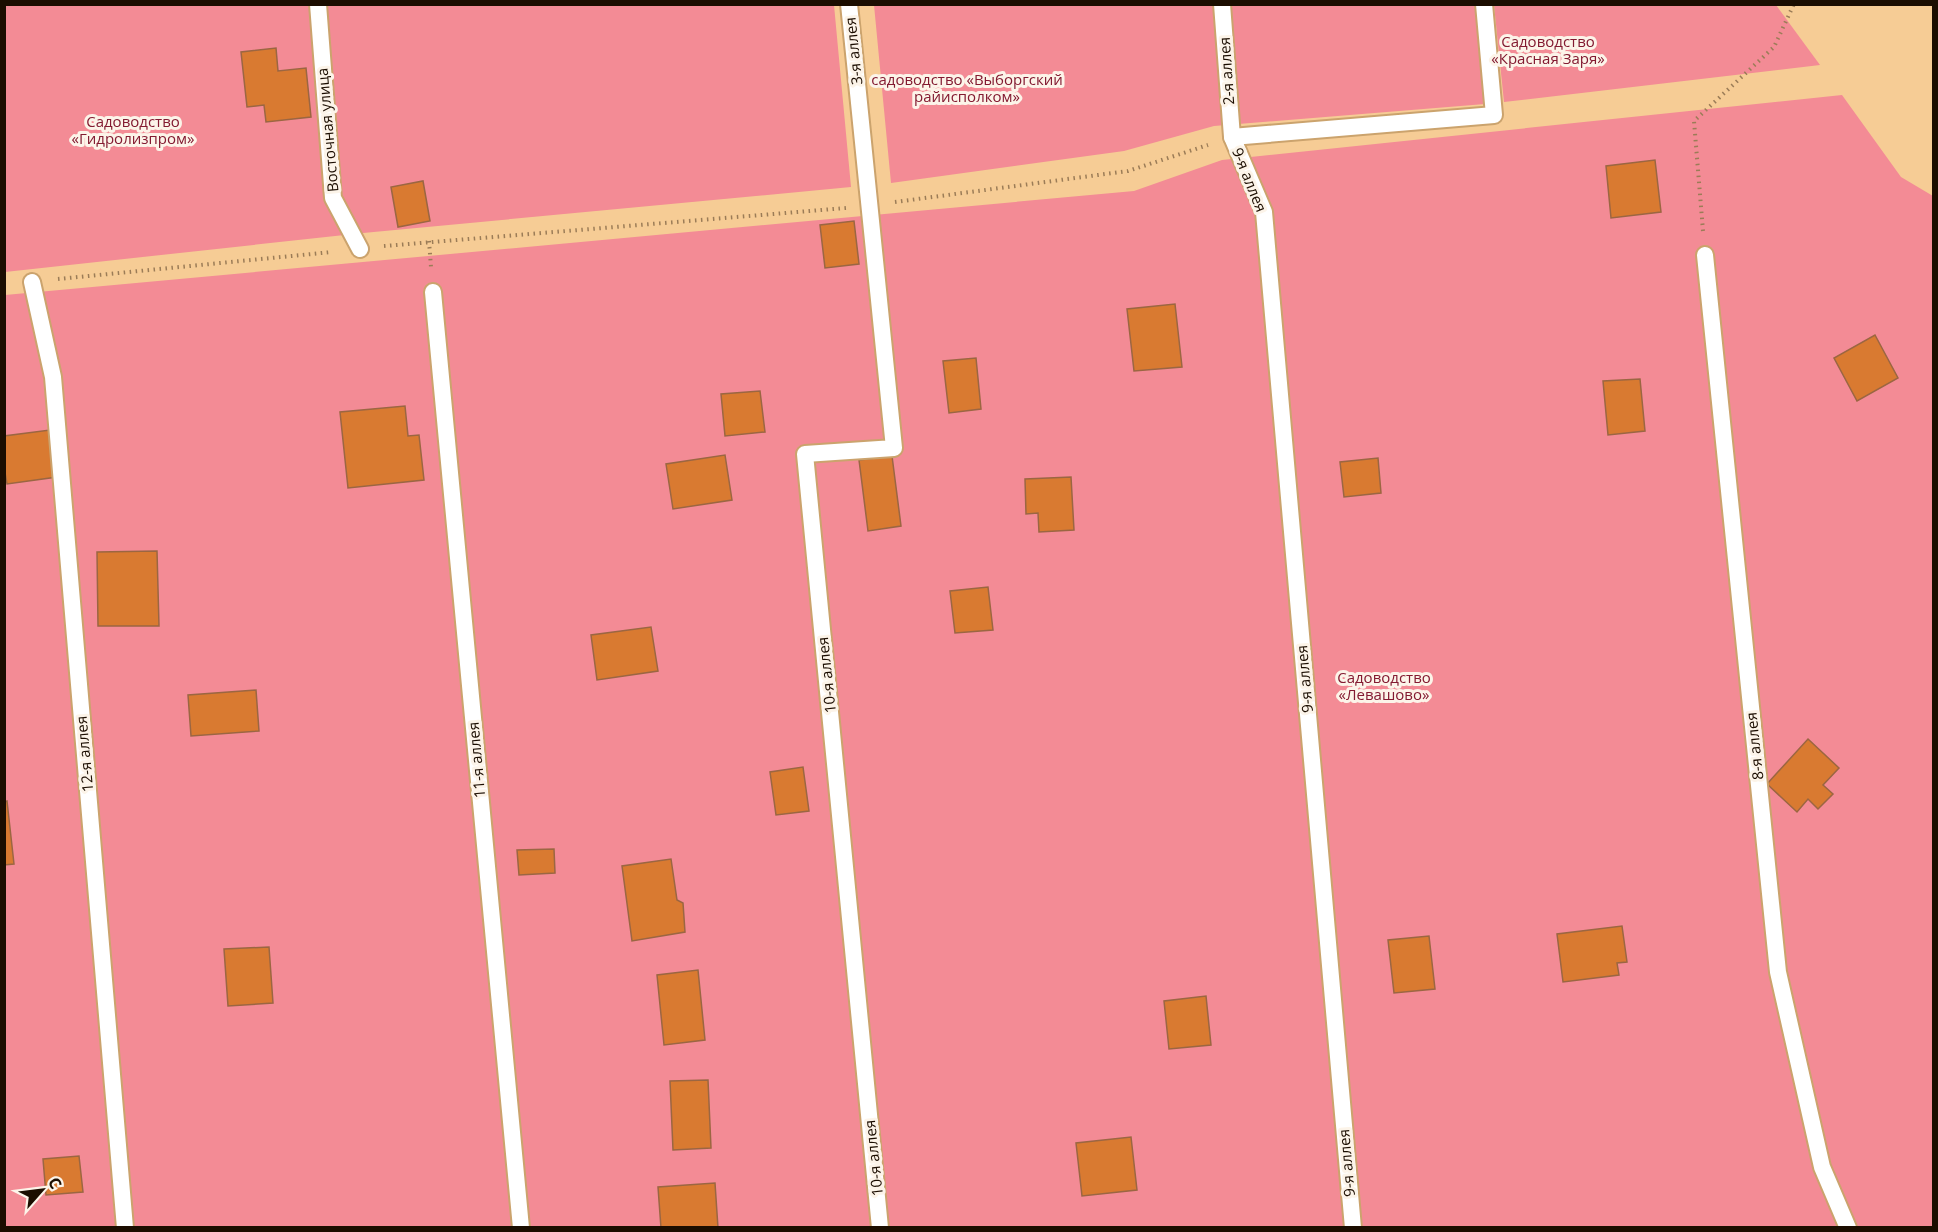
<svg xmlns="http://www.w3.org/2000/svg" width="1938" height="1232" font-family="'Open Sans',sans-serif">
	<rect width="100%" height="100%" fill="#f6cc95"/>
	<g fill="#f38b95">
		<polygon points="4,5 834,5 851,187 363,233 5,272"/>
		<polygon points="874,5 1476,5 1485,104 1214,126 1124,151 891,183"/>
		<polygon points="1494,5 1776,5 1820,65 1504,102"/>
		<polygon points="1842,95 1901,177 1933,196 1933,1227 5,1228 5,295 1134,191 1222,160"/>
	</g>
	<g fill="#d97a31" stroke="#9b6642" stroke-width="1.5">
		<polygon points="276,48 278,71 306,68 311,117 266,122 264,105 247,107 241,52"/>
		<polygon points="1655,160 1661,212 1611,218 1606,166"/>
		<polygon points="423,181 430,221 398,227 391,187"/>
		<polygon points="854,221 859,264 825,268 820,225"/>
		<polygon points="1175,304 1182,367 1134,371 1127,309"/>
		<polygon points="1875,335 1898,378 1857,401 1834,358"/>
		<polygon points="976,358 981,409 949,413 943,361"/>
		<polygon points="1640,379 1645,431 1608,435 1603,381"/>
		<polygon points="760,391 765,432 725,436 721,394"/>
		<polygon points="405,406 408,436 419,435 424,480 348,488 340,412"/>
		<polygon points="50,430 57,477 7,484 4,467 4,436"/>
		<polygon points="725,455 732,500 673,509 666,464"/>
		<polygon points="892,456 901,526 868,531 859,460"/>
		<polygon points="1378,458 1381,493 1344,497 1340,462"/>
		<polygon points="1071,477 1074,530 1039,532 1038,513 1026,514 1025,479"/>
		<polygon points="157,551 159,626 98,626 97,552"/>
		<polygon points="988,587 993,630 955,633 950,591"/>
		<polygon points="651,627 658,671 597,680 591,635"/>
		<polygon points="256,690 259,731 191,736 188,695"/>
		<polygon points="1808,739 1839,768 1823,785 1833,794 1818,809 1808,799 1797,812 1767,784"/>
		<polygon points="803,767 809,811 776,815 770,772"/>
		<polygon points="7,801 14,864 4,865 4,802"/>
		<polygon points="554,849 555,873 519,875 517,850"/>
		<polygon points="671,859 677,900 683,903 685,932 632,941 622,866"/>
		<polygon points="1622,926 1627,962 1617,963 1619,975 1563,982 1557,934"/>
		<polygon points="1429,936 1435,989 1394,993 1388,940"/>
		<polygon points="269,947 273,1003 228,1006 224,949"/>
		<polygon points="698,970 705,1040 664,1045 657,975"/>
		<polygon points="1206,996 1211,1045 1169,1049 1164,1001"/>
		<polygon points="708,1080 711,1148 673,1150 670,1081"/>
		<polygon points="1131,1137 1137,1190 1082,1196 1076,1143"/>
		<polygon points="79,1156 83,1192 46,1195 43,1159"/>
		<polygon points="715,1183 718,1228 661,1228 658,1187"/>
	</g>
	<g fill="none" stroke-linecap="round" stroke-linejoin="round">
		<g stroke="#cba36d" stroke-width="20">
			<g id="service">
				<polyline points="318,4 333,198 360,249"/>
				<polyline points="849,4 894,448 805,454 880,1228"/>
				<polyline points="1222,4 1232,137 1264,212 1353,1228"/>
				<polyline points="1232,137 1494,115 1484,4"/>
				<polyline points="1705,255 1778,972 1822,1167 1848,1228"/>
				<polyline points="32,282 53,377 125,1228"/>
				<polyline points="433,292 521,1228"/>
			</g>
		</g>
		<g stroke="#9b7c57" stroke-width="4" stroke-dasharray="1.5 4.5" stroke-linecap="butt">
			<polyline points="895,202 1128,171 1208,145"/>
			<polyline points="1703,231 1694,121 1774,47 1794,4"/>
			<polyline points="429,241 431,267"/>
			<polyline points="384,246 846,208"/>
			<polyline points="58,279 332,252"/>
		</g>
		<use href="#service" stroke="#fff" stroke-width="16"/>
	</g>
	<g text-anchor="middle" stroke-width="6" stroke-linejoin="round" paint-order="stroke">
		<g font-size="15" fill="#831a31" stroke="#fcf4e9">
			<text x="1548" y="47">Садоводство<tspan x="1548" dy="17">«Красная Заря»</tspan></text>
			<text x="967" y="85">садоводство «Выборгский<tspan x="967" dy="17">райисполком»</tspan></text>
			<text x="133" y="127">Садоводство<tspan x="133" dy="17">«Гидролизпром»</tspan></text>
			<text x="1384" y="683">Садоводство<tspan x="1384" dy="17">«Левашово»</tspan></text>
		</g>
		<g font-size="15" fill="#1b0d00" stroke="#fcf4e9">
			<text transform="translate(854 51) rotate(-96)" y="5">3-я аллея</text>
			<text transform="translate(1227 71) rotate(-94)" y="5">2-я аллея</text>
			<text transform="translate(328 130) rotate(-95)" y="5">Восточная улица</text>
			<text transform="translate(1249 180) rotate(68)" y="5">9-я аллея</text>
			<text transform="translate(827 675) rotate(-96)" y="5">10-я аллея</text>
			<text transform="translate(1305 679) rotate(-95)" y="5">9-я аллея</text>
			<text transform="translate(1755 746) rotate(-96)" y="5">8-я аллея</text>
			<text transform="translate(85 754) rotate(-95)" y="5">12-я аллея</text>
			<text transform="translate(477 760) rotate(-95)" y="5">11-я аллея</text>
			<text transform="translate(874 1158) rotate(-96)" y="5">10-я аллея</text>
			<text transform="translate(1347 1163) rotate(-95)" y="5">9-я аллея</text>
		</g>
	</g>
	<rect width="1938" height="1232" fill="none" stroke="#1b0d00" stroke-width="12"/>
	<g transform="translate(42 1190) rotate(62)" stroke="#fcf4e9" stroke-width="4.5" paint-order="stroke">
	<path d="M0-4.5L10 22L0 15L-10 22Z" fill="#1b0d00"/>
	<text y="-9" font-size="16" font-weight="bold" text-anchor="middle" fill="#1b0d00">С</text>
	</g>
</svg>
